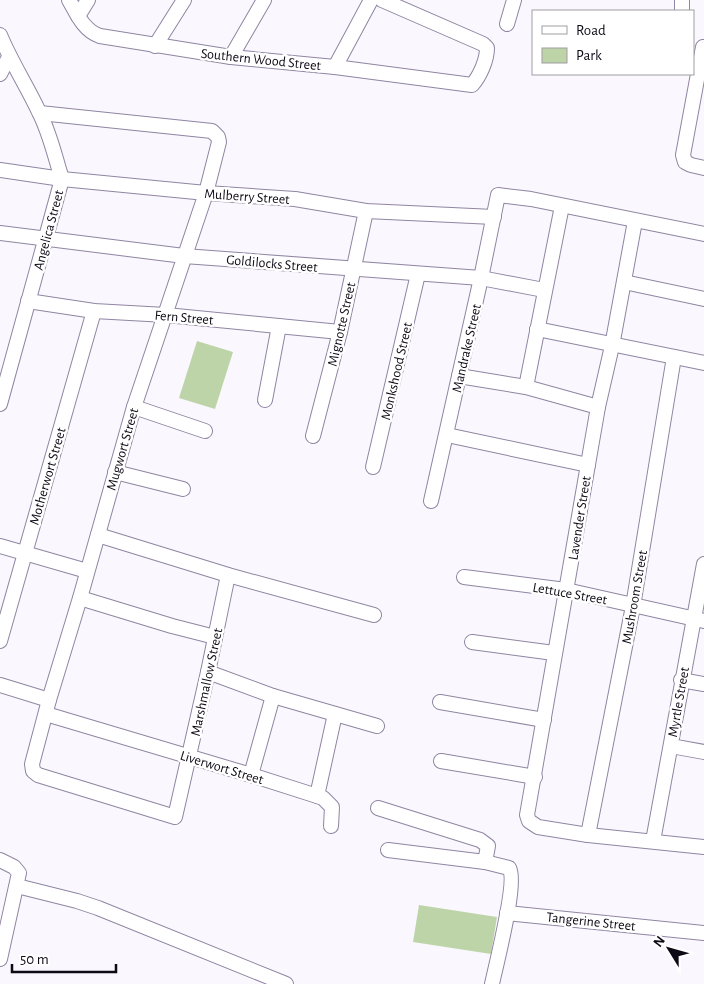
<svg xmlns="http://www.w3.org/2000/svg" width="704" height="984" font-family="'Alegreya Sans',sans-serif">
	<rect width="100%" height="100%" fill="#faf8fe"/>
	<g fill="#bdd4a8">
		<polygon points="197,341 233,352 215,409 179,398"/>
		<polygon points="419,905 497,917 491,954 413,942"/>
	</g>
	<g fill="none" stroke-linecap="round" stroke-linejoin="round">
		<g stroke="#9085a2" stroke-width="16">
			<g id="minor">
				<path d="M69 0C77 14 84 31 100 36L231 57 335 67 472 85C480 76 487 60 487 48L483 44 382 0"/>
				<polyline points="682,0 682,11"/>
				<polyline points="78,16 88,0"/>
				<polyline points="507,24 514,0"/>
				<path d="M0 35C11 62 27 86 39 112 50 133 55 157 62 179L0 404"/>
				<polyline points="155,46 184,0"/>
				<polyline points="703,47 683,155 685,162 691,165 704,168"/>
				<polyline points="231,57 264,0"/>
				<polyline points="335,67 371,0"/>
				<polyline points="0,74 9,57"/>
				<polyline points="40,113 212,131 218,137 219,142 206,193 134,407 80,598 49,700 32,764 33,771 38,775 175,817 208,672 228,575"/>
				<polyline points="0,170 62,179 206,193 295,199 366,211 494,217"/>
				<polyline points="635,221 612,346 598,407 527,815 529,821 538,827 588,835 704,847"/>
				<polyline points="0,233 184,256 481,278 544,290"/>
				<polyline points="624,282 704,299"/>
				<polyline points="28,301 94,311 166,315 340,332"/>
				<polyline points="537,329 704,363"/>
				<polyline points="459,376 526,387 598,407"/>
				<polyline points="526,387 562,206"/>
				<polyline points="265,400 279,326"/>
				<polyline points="134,407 205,431"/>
				<polyline points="447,435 588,465"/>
				<polyline points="313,436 340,332 366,211"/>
				<polyline points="373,467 418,274"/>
				<polyline points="115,472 183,489"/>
				<polyline points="431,501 481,278 498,195 531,199 704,234"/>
				<polyline points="98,535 228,575 374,615"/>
				<polyline points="0,546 87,571"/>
				<polyline points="464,577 566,590 704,621"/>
				<polyline points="80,598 172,626 215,637"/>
				<polyline points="0,641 94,311"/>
				<polyline points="472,642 554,653"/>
				<polyline points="208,672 273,696 377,726"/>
				<polyline points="681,680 704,684"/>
				<polyline points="0,685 49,700"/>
				<polyline points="440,702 544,720"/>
				<polyline points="46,714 251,775 317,796 335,714"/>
				<polyline points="671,746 704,752"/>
				<polyline points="441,761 535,777"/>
				<polyline points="251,775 273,696"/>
				<polyline points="317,796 323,798 332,807 331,826"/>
				<polyline points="378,808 480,840 488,846 485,862"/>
				<polyline points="588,835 633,606 674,357"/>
				<polyline points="653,841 704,564"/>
				<path d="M388 850 485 862 509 868C518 880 496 965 492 984"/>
				<polyline points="0,860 14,867 19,873 0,959"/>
				<polyline points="17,886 77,901 98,908 286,984"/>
				<polyline points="507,913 704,933"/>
			</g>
		</g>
		<use href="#minor" stroke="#fff" stroke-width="14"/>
	</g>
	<g text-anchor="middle" stroke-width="5" stroke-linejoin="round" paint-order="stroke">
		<g font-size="14" fill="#0e0a15" stroke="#fff">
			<text transform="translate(261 59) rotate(6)" y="5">Southern Wood Street</text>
			<text transform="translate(247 196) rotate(4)" y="5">Mulberry Street</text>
			<text transform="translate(48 230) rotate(-75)" y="5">Angelica Street</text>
			<text transform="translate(272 263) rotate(5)" y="5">Goldilocks Street</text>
			<text transform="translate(184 317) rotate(5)" y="5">Fern Street</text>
			<text transform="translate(341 324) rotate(-77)" y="5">Mignotte Street</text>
			<text transform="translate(466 348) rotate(-77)" y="5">Mandrake Street</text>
			<text transform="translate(396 371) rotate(-77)" y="5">Monkshood Street</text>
			<text transform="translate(122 449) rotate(-74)" y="5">Mugwort Street</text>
			<text transform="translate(47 476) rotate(-74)" y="5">Motherwort Street</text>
			<text transform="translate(579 518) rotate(-81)" y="5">Lavender Street</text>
			<text transform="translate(570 593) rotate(10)" y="5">Lettuce Street</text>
			<text transform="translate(634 597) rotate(-80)" y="5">Mushroom Street</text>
			<text transform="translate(206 682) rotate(-78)" y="5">Marshmallow Street</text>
			<text transform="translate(678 702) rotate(-80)" y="5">Myrtle Street</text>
			<text transform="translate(222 767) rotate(17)" y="5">Liverwort Street</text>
			<text transform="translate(591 921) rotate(6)" y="5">Tangerine Street</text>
		</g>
	</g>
	<rect x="532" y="10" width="162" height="65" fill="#ffffff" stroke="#9f9da1"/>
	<rect x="542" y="26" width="25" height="8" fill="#ffffff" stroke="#9f9da1"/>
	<text x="576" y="35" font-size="15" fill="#0e0a15">Road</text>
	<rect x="542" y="48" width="25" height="15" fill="#bdd4a8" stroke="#9f9da1"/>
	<text x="576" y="60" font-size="15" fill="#0e0a15">Park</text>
	<g transform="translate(669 949) rotate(307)" stroke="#ffffff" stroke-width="4" paint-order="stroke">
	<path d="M0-4L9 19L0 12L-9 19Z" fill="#0e0a15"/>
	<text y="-8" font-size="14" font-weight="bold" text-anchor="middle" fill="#0e0a15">N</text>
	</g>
	<path d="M12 964v8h104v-8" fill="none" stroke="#0e0a15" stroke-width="2.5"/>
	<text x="20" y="964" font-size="15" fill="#0e0a15" stroke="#ffffff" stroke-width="4" paint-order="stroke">50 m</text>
</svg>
